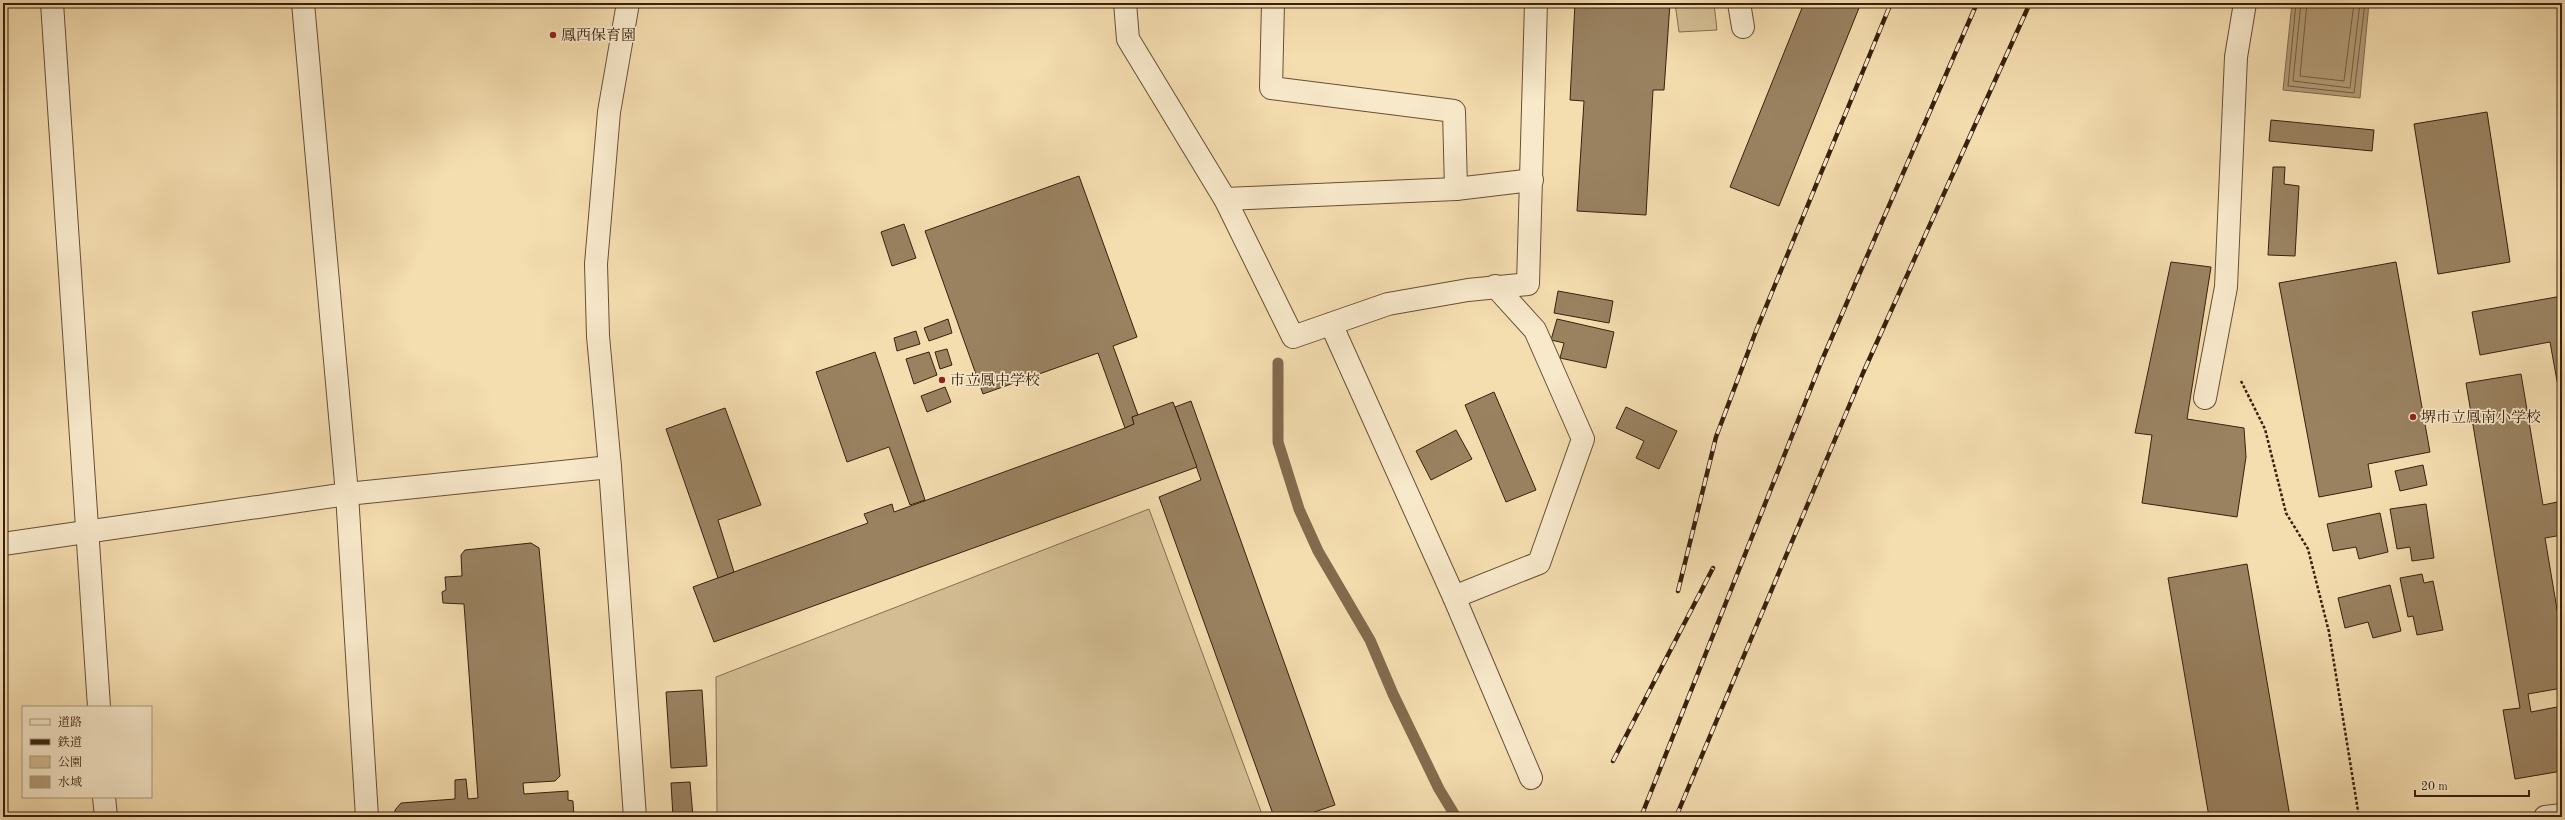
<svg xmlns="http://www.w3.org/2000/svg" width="2565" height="820" font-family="'Old Standard TT','Noto Serif JP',serif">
	<rect width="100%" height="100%" fill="#f4ddaf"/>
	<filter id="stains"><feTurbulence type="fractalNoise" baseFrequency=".005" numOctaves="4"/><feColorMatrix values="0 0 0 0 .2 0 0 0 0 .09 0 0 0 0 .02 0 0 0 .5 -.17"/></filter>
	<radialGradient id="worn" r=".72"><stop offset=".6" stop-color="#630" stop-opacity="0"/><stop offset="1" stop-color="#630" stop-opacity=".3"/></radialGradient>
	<g fill="#d4bd93" stroke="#866e50">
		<polygon points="1675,3 1714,3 1717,30 1679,32"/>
		<polygon points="1149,509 1263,817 717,817 716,677"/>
	</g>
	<polygon fill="#b49d78" stroke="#826b4d" points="2292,3 2369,3 2360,98 2283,90"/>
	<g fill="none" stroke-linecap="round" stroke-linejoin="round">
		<g stroke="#765e42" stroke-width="1">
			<polyline points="2296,3 2288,86 2354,93 2365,3"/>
			<polyline points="2301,3 2293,81 2350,88 2360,3"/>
			<polyline points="2307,3 2300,76 2344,81 2354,3"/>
		</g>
		<polyline stroke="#826b4d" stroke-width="11" points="1278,363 1278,442 1299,509 1318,551 1370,640 1393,694 1439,789 1456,817"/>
	</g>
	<g fill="#9a8261" stroke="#38200c">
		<polygon points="1575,3 1670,3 1664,90 1653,90 1646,215 1577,211 1584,101 1570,100"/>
		<polygon points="1804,3 1861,3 1779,206 1730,187"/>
		<polygon points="2487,112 2510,262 2438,274 2414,124"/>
		<polygon points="2271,120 2374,130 2372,151 2269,141"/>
		<polygon points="2273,167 2285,167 2284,184 2299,186 2295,256 2268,255"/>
		<polygon points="1079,176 1137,337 1113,346 1138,415 1132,417 1134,424 1125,428 1098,353 983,394 925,231"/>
		<polygon points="904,224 916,258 892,266 881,232"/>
		<polygon points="2171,262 2211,267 2187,419 2244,428 2246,457 2237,517 2142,503 2152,435 2135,433"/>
		<polygon points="2396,262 2430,452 2368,464 2372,487 2319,497 2279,283"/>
		<polygon points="1558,291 1613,301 1609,323 1554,313"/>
		<polygon points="2562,296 2562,392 2559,392 2550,342 2480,355 2472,312"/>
		<polygon points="948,319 952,333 929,341 924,328"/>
		<polygon points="1557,319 1614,332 1606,368 1560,358 1564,343 1551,340"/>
		<polygon points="916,331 920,344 897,351 894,338"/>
		<polygon points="947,349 952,365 940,369 935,352"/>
		<polygon points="875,352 925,500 910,505 889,447 847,462 816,372"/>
		<polygon points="929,352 937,375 914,384 906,359"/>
		<polygon points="2521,374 2543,505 2562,501 2562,535 2545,538 2562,639 2562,688 2528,694 2531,712 2562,706 2562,771 2515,779 2503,710 2520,708 2466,383"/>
		<polygon points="945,387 951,402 927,412 921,396"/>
		<polygon points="1494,392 1536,490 1506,502 1465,405"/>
		<polygon points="1191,401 1335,805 1300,817 1274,817 1159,497 1201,480 1175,407"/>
		<polygon points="1173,402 1197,467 714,642 693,587 868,523 864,514 892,504 894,512 1125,428 1134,424 1132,417"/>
		<polygon points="1626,407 1677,431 1659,469 1636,458 1644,441 1616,428"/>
		<polygon points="725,408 761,505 718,520 734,572 718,578 666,429"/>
		<polygon points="1456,430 1472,459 1431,480 1416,451"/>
		<polygon points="2423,465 2427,485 2400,491 2395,471"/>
		<polygon points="2426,504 2434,558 2412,561 2410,547 2397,549 2390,509"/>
		<polygon points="2380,513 2388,552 2359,559 2356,547 2333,551 2327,524"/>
		<polygon points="531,543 539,548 560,776 555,781 523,783 524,794 568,791 568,800 573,801 574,817 395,817 395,810 401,803 455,799 455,780 466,779 468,799 478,798 464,604 443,603 442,592 446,590 445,577 462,576 461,555 465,550"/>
		<polygon points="2247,564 2290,817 2209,817 2168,578"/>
		<polygon points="2422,574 2424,583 2433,581 2443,630 2417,635 2413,616 2408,617 2400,578"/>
		<polygon points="2390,585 2401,631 2373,638 2368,622 2345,628 2338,598"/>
		<polygon points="702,690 707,766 671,768 666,692"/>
		<polygon points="690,782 693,817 673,817 671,783"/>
	</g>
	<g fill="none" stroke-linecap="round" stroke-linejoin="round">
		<g stroke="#674f35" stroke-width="24">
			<g id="service">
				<polyline points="1273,3 1271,88 1454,111 1456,189"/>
				<polyline points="1739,3 1743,27"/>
			</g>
		</g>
		<g stroke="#674f35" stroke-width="24">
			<g id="minor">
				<polyline points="52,3 99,707"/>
				<polyline points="303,3 347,494 367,817"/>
				<polyline points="628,3 609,112 596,264 598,336 610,467 635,817"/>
				<polyline points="1125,3 1128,39 1225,199 1456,189 1532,180"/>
				<polyline points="1225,199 1293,337 1388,304 1468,290 1528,284 1536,3"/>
				<polyline points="1331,324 1454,597 1531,778"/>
				<polyline points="2205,398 2226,287 2236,57 2245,3"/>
				<polyline points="3,544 347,494 610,467"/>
				<polyline points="1454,597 1539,563 1583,439 1535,330 1495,286"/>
				<polyline points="104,797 106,817"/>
				<polyline points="2545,817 2562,815"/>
			</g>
		</g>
		<polyline stroke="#38200c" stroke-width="2.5" stroke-dasharray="3 2" stroke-linecap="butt" points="2241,381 2265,429 2286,513 2308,549 2329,632 2359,817"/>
		<use href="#service" stroke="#f8e9cb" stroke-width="22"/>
		<use href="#minor" stroke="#f8e9cb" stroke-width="22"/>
		<g stroke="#38200c" stroke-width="4.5">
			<g id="rail">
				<polyline points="1678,591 1716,437 1756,331 1891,3"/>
				<polyline points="1613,761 1713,568"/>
				<polyline points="1641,817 1822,360 1977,3"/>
				<polyline points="1676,817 1863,373 2030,3"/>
			</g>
		</g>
		<use href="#rail" stroke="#f8e9cb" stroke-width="3" stroke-dasharray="9" stroke-linecap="butt"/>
	</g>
	<g fill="#8f2418" stroke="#f8e9cb" stroke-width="1.5">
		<circle cx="553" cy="35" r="4"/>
		<circle cx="942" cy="380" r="4"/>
		<circle cx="2413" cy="417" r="4"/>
	</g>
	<g text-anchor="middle" stroke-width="3.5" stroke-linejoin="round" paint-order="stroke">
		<g font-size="15" fill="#38200c" stroke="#f8e9cb" text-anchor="start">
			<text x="561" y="40">鳳西保育園</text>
			<text x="950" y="385">市立鳳中学校</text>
			<text x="2421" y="422">堺市立鳳南小学校</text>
		</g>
	</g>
	<rect width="2565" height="820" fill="none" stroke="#f4ddaf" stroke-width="16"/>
	<rect x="4" y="4" width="2557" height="812" fill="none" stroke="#38200c" stroke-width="2"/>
	<rect x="8" y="8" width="2549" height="804" fill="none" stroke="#38200c"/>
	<rect x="22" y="706" width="130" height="92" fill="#f8e9cb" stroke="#ab997f"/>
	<rect x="30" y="719" width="20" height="6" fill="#f8e9cb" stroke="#ab997f"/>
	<text x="58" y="726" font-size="12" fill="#38200c">道路</text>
	<rect x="30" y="739" width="20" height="6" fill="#38200c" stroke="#ab997f"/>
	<text x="58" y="746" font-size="12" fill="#38200c">鉄道</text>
	<rect x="30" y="756" width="20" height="12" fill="#d4bd93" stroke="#ab997f"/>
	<text x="58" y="766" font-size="12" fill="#38200c">公園</text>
	<rect x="30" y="776" width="20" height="12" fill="#b49d78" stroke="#ab997f"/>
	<text x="58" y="786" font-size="12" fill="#38200c">水域</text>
	<path d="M2415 790v6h114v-6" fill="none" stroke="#38200c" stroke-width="2"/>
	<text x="2421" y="790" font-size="12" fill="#38200c" stroke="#f8e9cb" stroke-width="3" paint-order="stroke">20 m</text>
	<rect width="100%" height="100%" filter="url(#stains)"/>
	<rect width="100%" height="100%" fill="url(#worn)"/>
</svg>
